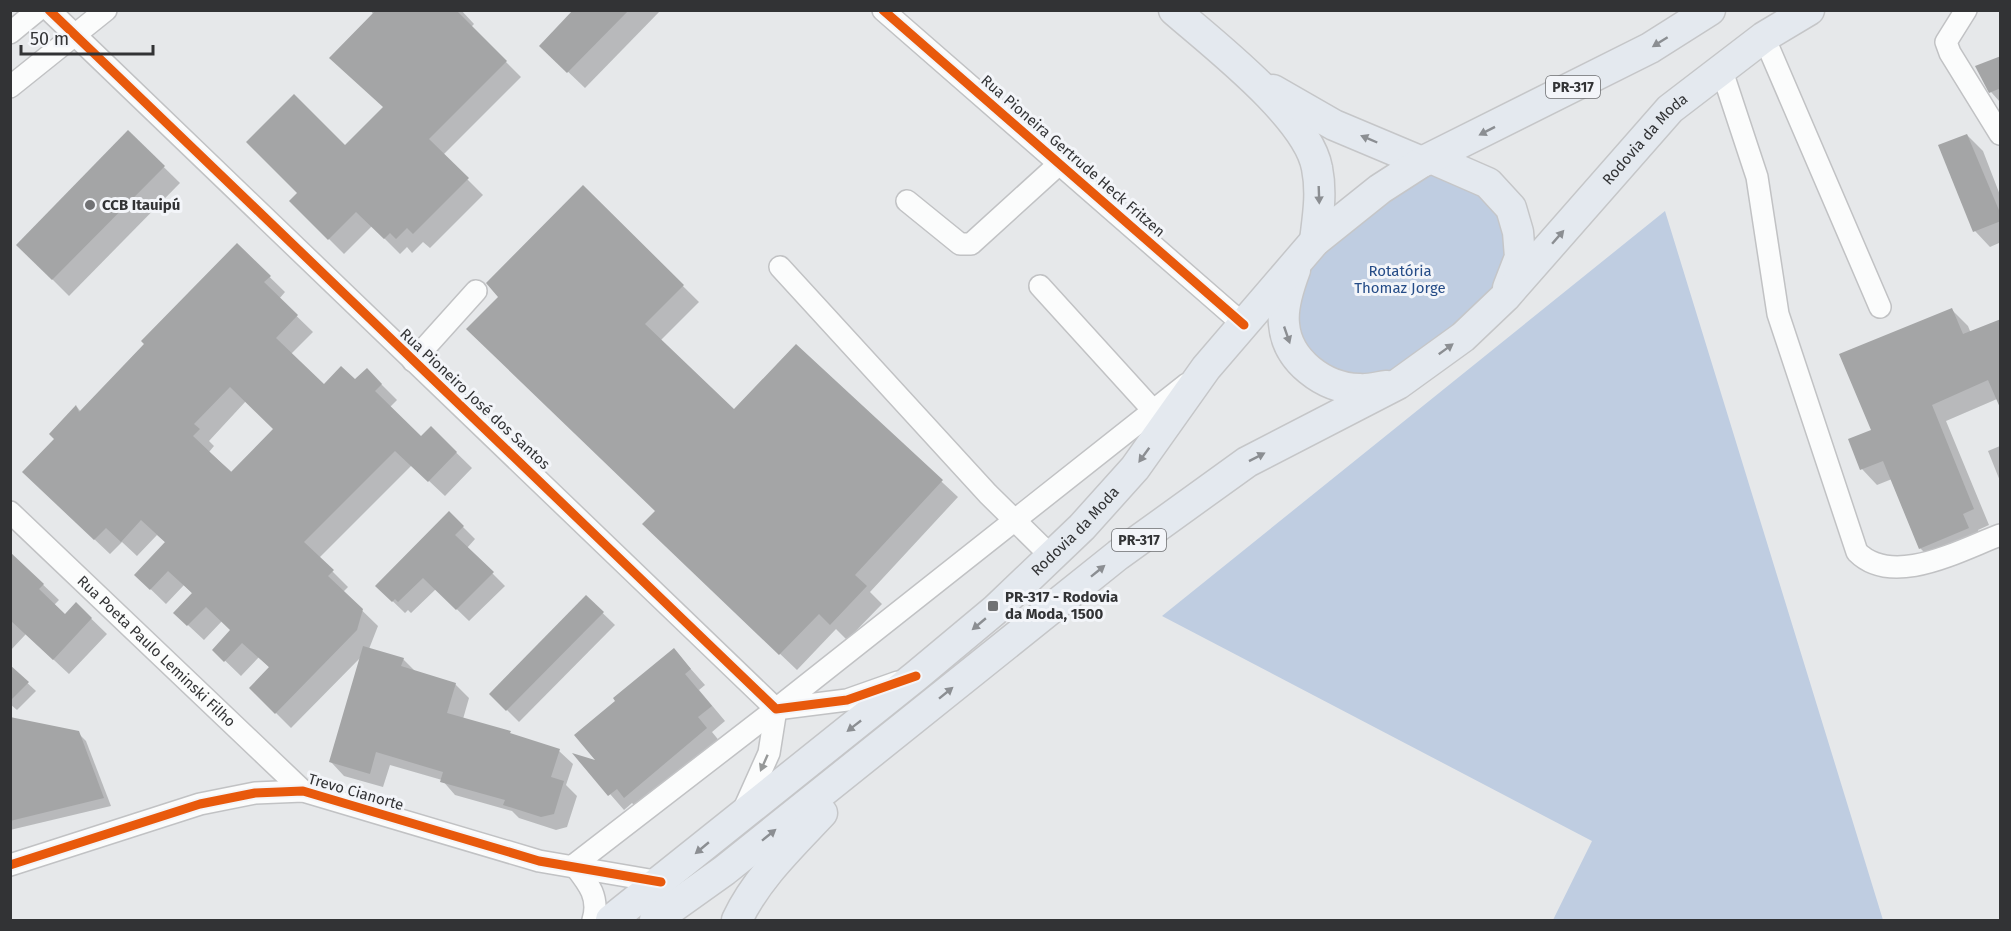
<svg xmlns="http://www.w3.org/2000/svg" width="2011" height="931" font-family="'Fira Sans',sans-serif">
	<rect width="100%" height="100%" fill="#e6e8ea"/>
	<g fill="#bfcde1">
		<polygon points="1422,162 1511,208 1505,297 1398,384 1309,371 1288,289 1300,259"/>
		<polygon points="1665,211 1883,920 1553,920 1592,841 1162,616"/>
	</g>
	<g fill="#0003" fill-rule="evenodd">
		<polygon points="370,10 461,10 474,24 471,27 521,77 443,155 483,195 430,248 423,242 412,253 407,247 400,254 372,226 344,254 291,201 385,108 374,15"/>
		<polygon points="576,10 661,10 585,88 541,46"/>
		<polygon points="2000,57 2000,102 1991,92"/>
		<polygon points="128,132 180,183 69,296 18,245"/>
		<polygon points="1967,135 1983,151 2000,195 2000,246 1999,243 1990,247 1975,231"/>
		<polygon points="583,187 699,302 660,341 734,411 796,346 958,497 870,592 882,604 847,640 836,629 797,670 660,540 656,511 500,297"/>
		<path d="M237 245 285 292 279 299 313 332 291 354 324 386 355 382 367 370 397 400 390 407 421 439 431 428 472 468 445 496 412 465 319 558 348 587 343 592 378 626 369 649 403 659 417 673 455 684 469 698 463 719 559 751 573 764 566 785 577 796 567 827 556 830 519 818 512 811 455 795 442 780 390 765 383 787 344 776 331 762 362 656 291 728 251 688 270 668 259 657 241 676 214 650 232 630 222 621 204 640 175 613 193 594 184 585 166 604 136 575 166 543 157 535 137 556 122 542 110 554 40 488 56 439 77 407 81 412ZM246 401 275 430 233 473 209 452 214 446 209 441Z"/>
		<polygon points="1952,310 1968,326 1997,399 1946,421 1989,525 1978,530 1984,544 1936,564 1920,548 1892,479 1877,485 1862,469 1873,431"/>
		<polygon points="2000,446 2000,481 1988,451"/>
		<polygon points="449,513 475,539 467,548 505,586 469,621 436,589 411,613 408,610 405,613 377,586"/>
		<polygon points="12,555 59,600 54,605 65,616 76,604 107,634 69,674 26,634 10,651"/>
		<polygon points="586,597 615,625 519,722 491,694"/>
		<polygon points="674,650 705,685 699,690 725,721 712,732 721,743 640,811 632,803 624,810 577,756 599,763"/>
		<polygon points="10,667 36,691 17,710 10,704"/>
		<polygon points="10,719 78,733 86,741 111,806 10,830"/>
	</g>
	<g fill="#a4a5a6" fill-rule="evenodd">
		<polygon points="376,10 456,10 507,61 429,139 469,178 413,234 407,228 396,239 390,233 384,239 356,212 328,240 289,201 297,193 246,142 294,94 345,145 383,107 329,58"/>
		<polygon points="573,10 629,10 567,73 539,46"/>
		<polygon points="2001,56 2001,88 1989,93 1975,66"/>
		<polygon points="128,130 165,166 52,280 16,245"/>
		<polygon points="1967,134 2001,215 2001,221 1973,232 1938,145"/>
		<polygon points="583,185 684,285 645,324 734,409 796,344 943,480 855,575 867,586 830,625 819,614 779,655 642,524 655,511 466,329 498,297 486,283"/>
		<path d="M237 243 271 276 264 282 298 315 276 338 324 384 341 366 355 379 367 368 382 384 375 391 421 436 431 426 457 452 428 482 395 451 304 542 334 570 328 576 363 609 357 630 275 714 249 688 269 667 242 643 224 662 212 650 230 630 206 607 187 626 173 613 192 593 168 571 150 590 134 575 165 542 141 520 121 542 106 528 94 540 22 472 54 439 49 434 76 405 79 412 144 344 141 341ZM230 387 273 429 231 472 193 436 200 429 194 424Z"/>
		<polygon points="1952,308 1963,334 2001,319 2001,410 1988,380 1932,405 1974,509 1963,514 1969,528 1919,549 1883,461 1860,470 1848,439 1871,430 1839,354"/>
		<polygon points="449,511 464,526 455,535 494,572 456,610 423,578 398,602 395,599 392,602 375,586"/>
		<polygon points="10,552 44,584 39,589 65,614 76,602 92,618 53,660 10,620"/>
		<polygon points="586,595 604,612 506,711 489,694"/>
		<polygon points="363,646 404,658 401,666 456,683 447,713 511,731 510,733 560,749 551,777 564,781 554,814 541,817 503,805 505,800 440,782 443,772 376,752 370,774 329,762"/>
		<polygon points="674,648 691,669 685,674 712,706 698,717 707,728 624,798 617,789 608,796 572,753 595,760 574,735 615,701 613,698"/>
		<polygon points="10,665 29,682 10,701"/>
		<polygon points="10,717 79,731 104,798 10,821"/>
	</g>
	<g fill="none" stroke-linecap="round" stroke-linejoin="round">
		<g stroke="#c1c2c4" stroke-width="24">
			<g id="minor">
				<polyline points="49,10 776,709 847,700 898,682"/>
				<polyline points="883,10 1244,325"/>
				<polyline points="1966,10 1946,42 1950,53 2000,134"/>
				<polyline points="10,33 38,10"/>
				<polyline points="1764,37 1880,307"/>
				<path d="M1721 68 1757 177 1778 314 1857 552C1893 588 1960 550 2000 535"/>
				<polyline points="10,87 106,10"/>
				<polyline points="907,201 960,244 971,244 1059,164"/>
				<polyline points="780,267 988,494 1051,556"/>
				<polyline points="1040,286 1161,419"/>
				<polyline points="413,361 476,291"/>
				<path id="s1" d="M10 512 303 791"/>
				<polyline points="743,811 769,753 776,709"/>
				<polyline points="10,865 200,804 255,793 303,791 539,861 661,882"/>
				<polyline points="574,865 776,709 1187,384"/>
				<path d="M574 865C588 883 600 897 593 920"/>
			</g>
		</g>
		<g stroke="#c5c6c8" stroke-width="33">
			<g id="highway">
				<path d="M1174 10C1213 44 1308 117 1317 168 1322 193 1318 216 1315 241"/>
				<polyline points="1273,90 1334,125 1422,162"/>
				<polyline points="1433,159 1488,183 1511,208 1518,232 1520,257 1508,288"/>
				<path d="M1295 270C1289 286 1282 306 1284 324 1287 361 1324 388 1359 389 1368 390 1378 387 1387 386"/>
				<path id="s2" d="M611 920 916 676 995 610 1082 527 1135 468 1206 368 1315 241 1380 189 1422 162 1650 48 1710 10"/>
				<path id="s3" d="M655 920 725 870 1118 555 1247 462 1398 384 1463 337 1505 297 1670 109 1764 37 1809 10"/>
				<path d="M737 920C756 879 791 846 822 813"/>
			</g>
		</g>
		<use href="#minor" stroke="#fbfcfc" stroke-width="21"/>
		<use href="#highway" stroke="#e4e9ef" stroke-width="30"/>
		<g stroke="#f3f5f9" stroke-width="13">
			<g id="cycleway">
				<polyline points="49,10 776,709 847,700 916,676"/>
				<polyline points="883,10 1244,325"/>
				<polyline points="10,865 200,804 255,793 303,791 539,861 661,882"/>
			</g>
		</g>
		<use href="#cycleway" stroke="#e8590c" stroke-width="9"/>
	</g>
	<defs><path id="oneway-solid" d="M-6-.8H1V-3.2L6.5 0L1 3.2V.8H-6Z" transform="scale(1.5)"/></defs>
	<g fill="#8b8e92">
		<use href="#oneway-solid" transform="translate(1660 42) rotate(148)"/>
		<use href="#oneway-solid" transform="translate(1487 131) rotate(153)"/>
		<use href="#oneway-solid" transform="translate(1369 139) rotate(-157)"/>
		<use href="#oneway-solid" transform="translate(1319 195) rotate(88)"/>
		<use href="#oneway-solid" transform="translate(1558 237) rotate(-49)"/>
		<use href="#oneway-solid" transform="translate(1287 335) rotate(71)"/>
		<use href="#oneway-solid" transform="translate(1446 349) rotate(-36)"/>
		<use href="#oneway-solid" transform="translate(1144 455) rotate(126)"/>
		<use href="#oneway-solid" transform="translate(1257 457) rotate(-27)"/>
		<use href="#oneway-solid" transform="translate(1098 571) rotate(-39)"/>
		<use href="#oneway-solid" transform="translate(979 624) rotate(140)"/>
		<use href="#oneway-solid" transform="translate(946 693) rotate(-39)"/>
		<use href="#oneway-solid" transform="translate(854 726) rotate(142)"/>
		<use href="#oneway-solid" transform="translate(769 835) rotate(-39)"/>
		<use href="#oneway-solid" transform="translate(702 848) rotate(140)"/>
	</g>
	<use fill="#969898" href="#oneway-solid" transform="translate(764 763) rotate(114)"/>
	<g fill="#717274" stroke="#f3f5f9" stroke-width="2">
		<circle cx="90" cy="205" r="6"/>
		<rect x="987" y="600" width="12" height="12" rx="3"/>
	</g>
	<g text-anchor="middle" stroke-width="6" stroke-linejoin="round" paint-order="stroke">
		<g fill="#f3f5f9" stroke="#6c6d70" stroke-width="1.5">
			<rect x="1546" y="76" width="54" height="22" rx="4.5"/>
			<rect x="1112" y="529" width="54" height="22" rx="4.5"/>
		</g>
		<g font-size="14" font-weight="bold" fill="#323335">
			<text x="1573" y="92">PR-317</text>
			<text x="1139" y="545">PR-317</text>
		</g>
		<g font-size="15" fill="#323335" stroke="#f3f5f9">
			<text dy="5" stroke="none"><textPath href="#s3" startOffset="1268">Rodovia da Moda</textPath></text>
			<text transform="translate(1073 156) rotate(41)" y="5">Rua Pioneira Gertrude Heck Fritzen</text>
			<text transform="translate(475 399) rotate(43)" y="5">Rua Pioneiro José dos Santos</text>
			<text dy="5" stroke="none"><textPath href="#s2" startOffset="606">Rodovia da Moda</textPath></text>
			<text dy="5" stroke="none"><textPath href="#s1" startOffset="202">Rua Poeta Paulo Leminski Filho</textPath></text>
			<text transform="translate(356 792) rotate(16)" y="5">Trevo Cianorte</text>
		</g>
		<g font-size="15" font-weight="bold" fill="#323335" stroke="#f3f5f9" text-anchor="start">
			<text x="102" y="210">CCB Itauipú</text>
			<text x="1005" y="602">PR-317 - Rodovia<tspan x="1005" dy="17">da Moda, 1500</tspan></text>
		</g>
		<g font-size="15" fill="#254c87" stroke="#f3f5f9">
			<text x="1400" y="276">Rotatória<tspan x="1400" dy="17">Thomaz Jorge</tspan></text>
		</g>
	</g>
	<rect width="2011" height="931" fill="none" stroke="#323335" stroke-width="24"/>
	<path d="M21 45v9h132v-9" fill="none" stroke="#323335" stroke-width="3"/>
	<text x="30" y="45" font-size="18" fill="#323335" stroke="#f3f5f9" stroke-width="4.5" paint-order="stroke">50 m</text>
</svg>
